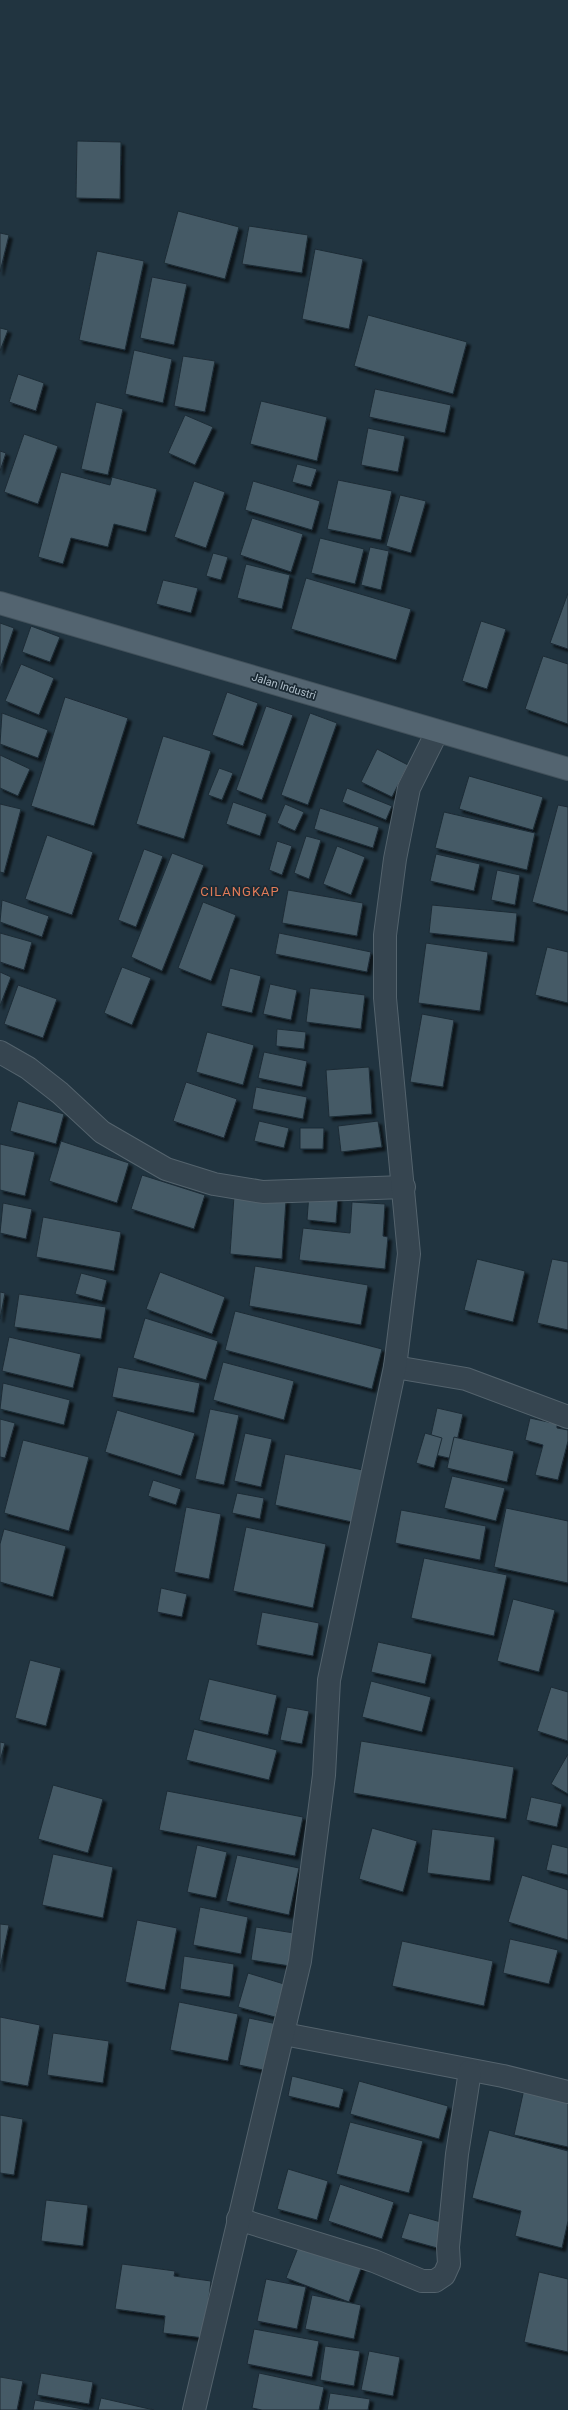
<svg xmlns="http://www.w3.org/2000/svg" width="568" height="2410" font-family="Roboto,sans-serif">
	<defs>
		<filter id="shadow"><feDropShadow dx="3.5" dy="3.5" stdDeviation="1" flood-color="#0009"/></filter>
	</defs>
	<rect width="100%" height="100%" fill="#213440"/>
	<g fill="#455a66" stroke="#1d2c36" filter="url(#shadow)">
		<polygon points="77,141 121,142 120,199 76,198"/>
		<polygon points="178,211 239,227 225,279 164,263"/>
		<polygon points="249,226 308,235 302,273 242,264"/>
		<polygon points="0,233 9,235 0,272"/>
		<polygon points="315,249 363,259 349,329 302,319"/>
		<polygon points="97,251 144,261 125,350 79,340"/>
		<polygon points="152,277 187,284 174,345 140,338"/>
		<polygon points="368,315 467,342 453,394 354,366"/>
		<polygon points="0,328 8,330 0,351"/>
		<polygon points="134,350 172,359 163,403 125,394"/>
		<polygon points="183,356 215,361 205,412 174,406"/>
		<polygon points="18,374 44,383 36,411 9,402"/>
		<polygon points="375,389 451,405 445,433 369,417"/>
		<polygon points="261,401 327,417 317,461 250,444"/>
		<polygon points="96,402 123,409 108,475 81,469"/>
		<polygon points="185,415 213,427 195,465 168,453"/>
		<polygon points="368,428 405,436 398,472 361,465"/>
		<polygon points="24,434 58,446 38,504 4,492"/>
		<polygon points="0,451 6,453 0,471"/>
		<polygon points="297,464 317,469 311,487 292,482"/>
		<polygon points="61,472 110,485 112,477 157,489 146,532 114,524 108,547 71,538 63,564 38,557"/>
		<polygon points="338,480 392,491 381,540 327,529"/>
		<polygon points="194,481 225,492 206,548 174,537"/>
		<polygon points="253,481 320,501 312,530 245,510"/>
		<polygon points="400,495 426,501 411,553 386,546"/>
		<polygon points="252,518 303,534 291,572 240,555"/>
		<polygon points="320,538 364,549 355,584 311,573"/>
		<polygon points="370,547 389,551 381,590 361,585"/>
		<polygon points="213,553 228,557 221,580 206,576"/>
		<polygon points="246,564 290,575 282,609 237,598"/>
		<polygon points="306,578 411,609 396,660 291,629"/>
		<polygon points="163,580 198,588 191,613 156,604"/>
		<polygon points="568,593 568,649 550,643"/>
		<polygon points="481,621 506,629 487,689 462,681"/>
		<polygon points="0,623 14,628 0,669"/>
		<polygon points="31,626 60,637 50,662 22,652"/>
		<polygon points="543,656 568,664 568,724 525,709"/>
		<polygon points="21,664 54,678 39,715 5,701"/>
		<polygon points="227,692 258,703 243,746 212,735"/>
		<polygon points="65,697 128,718 94,826 31,806"/>
		<polygon points="266,706 293,715 262,800 236,790"/>
		<polygon points="2,713 48,730 38,758 0,744"/>
		<polygon points="310,713 337,723 308,805 281,795"/>
		<polygon points="163,736 211,751 184,839 136,824"/>
		<polygon points="377,749 408,765 392,797 361,782"/>
		<polygon points="0,755 30,769 18,796 0,788"/>
		<polygon points="219,768 233,773 222,800 208,795"/>
		<polygon points="469,776 543,797 533,830 459,809"/>
		<polygon points="347,788 392,806 386,820 342,802"/>
		<polygon points="233,802 267,814 260,836 226,824"/>
		<polygon points="0,804 21,809 4,873 0,872"/>
		<polygon points="285,804 304,812 295,831 277,823"/>
		<polygon points="558,805 568,807 568,912 532,902"/>
		<polygon points="320,808 379,827 373,848 314,829"/>
		<polygon points="444,812 535,833 527,870 435,848"/>
		<polygon points="47,835 93,852 72,915 25,899"/>
		<polygon points="306,836 321,840 309,879 294,873"/>
		<polygon points="277,841 292,846 282,875 269,870"/>
		<polygon points="337,846 365,857 351,895 323,884"/>
		<polygon points="144,849 163,856 136,927 118,920"/>
		<polygon points="172,853 204,865 162,971 131,957"/>
		<polygon points="436,854 480,864 474,891 430,881"/>
		<polygon points="497,870 520,875 515,905 491,900"/>
		<polygon points="288,890 363,903 357,936 282,923"/>
		<polygon points="2,900 49,916 42,937 0,922"/>
		<polygon points="203,902 236,915 211,981 178,968"/>
		<polygon points="432,905 517,913 514,942 429,933"/>
		<polygon points="0,933 32,942 24,970 0,962"/>
		<polygon points="279,933 371,952 367,972 275,954"/>
		<polygon points="426,943 488,952 480,1011 418,1003"/>
		<polygon points="547,947 568,952 568,1003 535,995"/>
		<polygon points="122,967 151,978 132,1025 104,1013"/>
		<polygon points="230,968 261,976 252,1013 221,1006"/>
		<polygon points="0,972 11,977 0,1006"/>
		<polygon points="270,984 297,990 291,1020 263,1014"/>
		<polygon points="18,985 57,999 43,1038 4,1024"/>
		<polygon points="310,988 365,995 361,1029 306,1022"/>
		<polygon points="422,1014 454,1020 443,1087 410,1082"/>
		<polygon points="277,1029 306,1032 304,1049 276,1046"/>
		<polygon points="207,1032 254,1045 243,1085 196,1072"/>
		<polygon points="264,1052 307,1061 302,1087 258,1078"/>
		<polygon points="369,1067 372,1114 329,1117 326,1070"/>
		<polygon points="186,1082 237,1099 224,1138 173,1121"/>
		<polygon points="256,1087 307,1097 303,1119 252,1109"/>
		<polygon points="18,1101 64,1114 56,1144 10,1131"/>
		<polygon points="259,1121 289,1128 284,1148 254,1141"/>
		<polygon points="378,1121 382,1147 341,1152 338,1126"/>
		<polygon points="300,1128 324,1128 323,1149 300,1149"/>
		<polygon points="61,1141 129,1163 117,1203 49,1181"/>
		<polygon points="0,1144 35,1152 25,1196 0,1190"/>
		<polygon points="142,1175 205,1195 194,1229 131,1209"/>
		<polygon points="309,1193 338,1196 336,1223 307,1220"/>
		<polygon points="234,1196 286,1200 282,1259 230,1254"/>
		<polygon points="352,1202 385,1204 383,1236 388,1237 385,1269 299,1260 303,1228 350,1233"/>
		<polygon points="3,1203 32,1209 26,1239 0,1233"/>
		<polygon points="43,1217 121,1232 114,1271 36,1257"/>
		<polygon points="477,1259 525,1271 513,1322 464,1310"/>
		<polygon points="552,1259 568,1262 568,1330 537,1323"/>
		<polygon points="255,1266 368,1285 361,1325 249,1306"/>
		<polygon points="160,1272 225,1297 212,1334 146,1309"/>
		<polygon points="81,1273 107,1280 102,1301 75,1294"/>
		<polygon points="0,1292 5,1293 0,1319"/>
		<polygon points="19,1294 106,1307 101,1339 14,1327"/>
		<polygon points="235,1311 382,1349 372,1389 225,1350"/>
		<polygon points="145,1318 218,1341 206,1380 133,1358"/>
		<polygon points="9,1337 81,1354 73,1388 2,1371"/>
		<polygon points="223,1362 294,1381 284,1420 213,1400"/>
		<polygon points="118,1367 200,1383 194,1413 112,1397"/>
		<polygon points="3,1383 70,1400 64,1425 0,1409"/>
		<polygon points="437,1408 463,1414 453,1459 427,1453"/>
		<polygon points="210,1409 239,1415 224,1485 195,1479"/>
		<polygon points="117,1410 195,1433 181,1476 105,1452"/>
		<polygon points="530,1418 557,1424 557,1428 568,1430 568,1441 558,1480 535,1475 543,1445 525,1440"/>
		<polygon points="0,1419 15,1423 5,1458 0,1457"/>
		<polygon points="245,1433 272,1439 261,1487 234,1481"/>
		<polygon points="425,1433 442,1438 434,1468 416,1463"/>
		<polygon points="454,1437 514,1451 507,1482 447,1468"/>
		<polygon points="23,1440 89,1457 69,1531 4,1513"/>
		<polygon points="285,1454 363,1470 352,1522 275,1505"/>
		<polygon points="452,1476 505,1488 496,1521 444,1508"/>
		<polygon points="153,1480 181,1489 176,1505 148,1496"/>
		<polygon points="237,1493 264,1498 260,1519 232,1513"/>
		<polygon points="186,1507 221,1514 209,1579 174,1572"/>
		<polygon points="506,1508 568,1521 568,1583 494,1567"/>
		<polygon points="401,1510 486,1526 480,1560 395,1543"/>
		<polygon points="246,1527 326,1544 313,1608 233,1591"/>
		<polygon points="4,1529 66,1546 53,1597 0,1582 0,1544"/>
		<polygon points="424,1558 507,1575 494,1636 411,1618"/>
		<polygon points="161,1588 187,1594 182,1617 157,1612"/>
		<polygon points="513,1599 555,1610 539,1672 497,1661"/>
		<polygon points="262,1612 319,1623 313,1656 256,1645"/>
		<polygon points="378,1642 432,1654 425,1684 371,1672"/>
		<polygon points="30,1660 61,1668 46,1726 15,1718"/>
		<polygon points="209,1679 277,1695 268,1735 199,1720"/>
		<polygon points="371,1681 431,1697 422,1732 362,1717"/>
		<polygon points="551,1687 568,1692 568,1741 537,1731"/>
		<polygon points="287,1707 309,1711 302,1744 280,1740"/>
		<polygon points="194,1729 277,1750 269,1780 186,1760"/>
		<polygon points="361,1741 514,1767 506,1819 353,1793"/>
		<polygon points="0,1742 5,1743 0,1761"/>
		<polygon points="568,1754 568,1794 551,1784"/>
		<polygon points="53,1785 103,1799 88,1853 38,1839"/>
		<polygon points="167,1791 303,1817 295,1856 159,1830"/>
		<polygon points="531,1797 562,1804 557,1827 526,1820"/>
		<polygon points="372,1828 417,1841 403,1892 359,1879"/>
		<polygon points="432,1829 495,1837 490,1881 427,1873"/>
		<polygon points="552,1844 568,1848 568,1875 546,1870"/>
		<polygon points="197,1845 227,1852 216,1898 187,1892"/>
		<polygon points="53,1854 113,1867 103,1918 42,1905"/>
		<polygon points="237,1855 299,1868 289,1915 226,1901"/>
		<polygon points="522,1875 568,1890 568,1940 508,1922"/>
		<polygon points="200,1907 248,1917 241,1954 193,1945"/>
		<polygon points="137,1920 177,1928 165,1990 125,1982"/>
		<polygon points="0,1924 9,1925 0,1968"/>
		<polygon points="256,1927 294,1933 290,1966 251,1960"/>
		<polygon points="510,1939 558,1950 549,1984 503,1973"/>
		<polygon points="402,1941 493,1961 484,2006 392,1986"/>
		<polygon points="184,1956 234,1964 230,1997 180,1989"/>
		<polygon points="248,1973 284,1984 275,2017 238,2007"/>
		<polygon points="179,2002 238,2014 228,2061 170,2050"/>
		<polygon points="0,2017 40,2025 28,2086 0,2081"/>
		<polygon points="249,2018 277,2024 268,2071 239,2065"/>
		<polygon points="53,2033 109,2041 103,2083 47,2075"/>
		<polygon points="292,2076 344,2089 339,2108 288,2096"/>
		<polygon points="359,2081 448,2106 439,2139 350,2114"/>
		<polygon points="524,2089 568,2100 568,2147 514,2135"/>
		<polygon points="0,2115 23,2119 14,2175 0,2173"/>
		<polygon points="350,2122 423,2141 409,2193 336,2174"/>
		<polygon points="489,2130 568,2151 568,2221 562,2248 515,2236 521,2211 472,2198"/>
		<polygon points="288,2169 328,2181 317,2220 277,2209"/>
		<polygon points="340,2184 394,2202 382,2239 328,2221"/>
		<polygon points="46,2200 88,2205 83,2246 41,2241"/>
		<polygon points="409,2213 448,2224 441,2249 401,2238"/>
		<polygon points="301,2240 363,2263 349,2302 286,2278"/>
		<polygon points="122,2264 175,2271 174,2276 211,2281 204,2338 163,2333 165,2316 115,2309"/>
		<polygon points="539,2272 568,2279 568,2352 524,2342"/>
		<polygon points="266,2279 306,2287 297,2329 257,2321"/>
		<polygon points="312,2295 361,2305 354,2339 305,2329"/>
		<polygon points="254,2329 319,2341 312,2377 247,2364"/>
		<polygon points="325,2346 360,2351 354,2386 320,2380"/>
		<polygon points="369,2351 400,2357 393,2396 361,2390"/>
		<polygon points="41,2373 93,2382 89,2404 37,2395"/>
		<polygon points="259,2373 324,2387 319,2410 262,2410 252,2408"/>
		<polygon points="0,2377 23,2381 17,2410 0,2410"/>
		<polygon points="330,2393 370,2399 368,2410 327,2410"/>
		<polygon points="101,2398 154,2410 98,2410"/>
		<polygon points="35,2400 88,2410 33,2410"/>
	</g>
	<g fill="none" stroke-linecap="round" stroke-linejoin="round">
		<g stroke="#54636d" stroke-width="24">
			<g id="street">
				<polyline points="0,1052 28,1068 60,1093 102,1132 166,1169 214,1184 263,1192 404,1187"/>
				<polyline points="395,1367 466,1379 568,1417"/>
				<polyline points="284,2034 503,2076 568,2092"/>
				<polyline points="238,2219 374,2261 422,2281 435,2281 444,2275 449,2264 448,2247 457,2154 470,2071"/>
				<polyline points="194,2410 300,1961 324,1775 329,1680 395,1367 409,1254 385,998 385,935 395,859 409,788 437,732"/>
			</g>
		</g>
		<g stroke="#42515b" stroke-width="24">
			<polyline id="primary" points="0,603 568,769"/>
		</g>
		<use href="#street" stroke="#364550" stroke-width="22"/>
		<use href="#primary" stroke="#536470" stroke-width="22"/>
	</g>
	<g text-anchor="middle" stroke-width="3.5" stroke-linejoin="round" paint-order="stroke">
		<g font-size="11" fill="#b1c0cb" stroke="#1b2a34">
			<text transform="translate(284 686) rotate(17)" y="4">Jalan Industri</text>
		</g>
		<g font-size="13" letter-spacing="1" fill="#e07b58" stroke="#1b2a34">
			<text x="240" y="896">CILANGKAP</text>
		</g>
	</g>
</svg>
